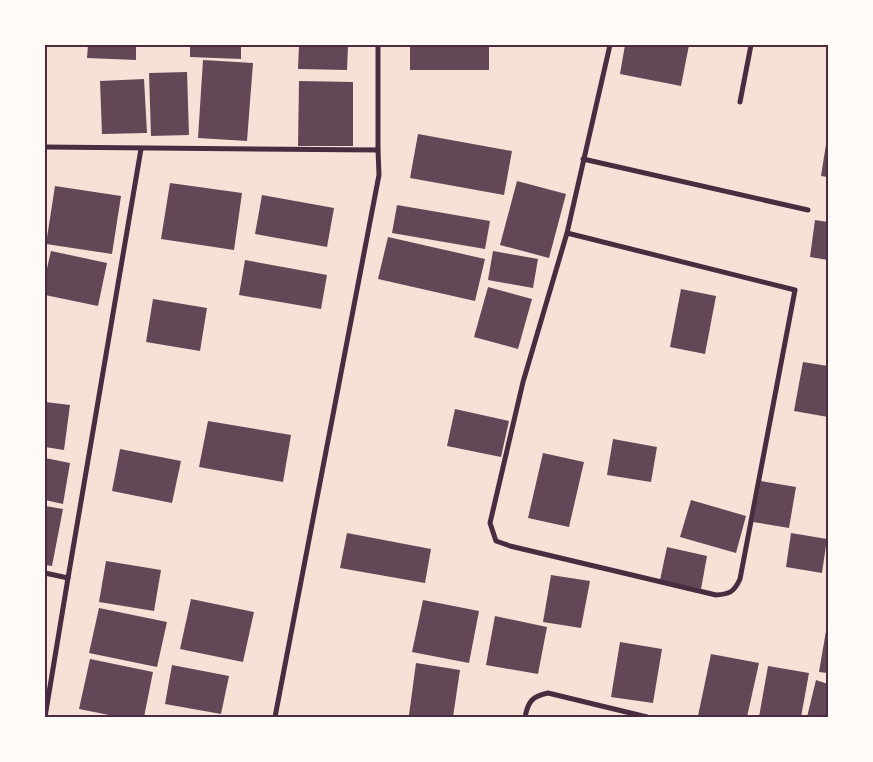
<svg xmlns="http://www.w3.org/2000/svg" width="873" height="762" font-family="Inter,sans-serif">
	<rect width="100%" height="100%" fill="#f7e1d7"/>
	<g fill="#644757">
		<polygon points="88,45 136,45 136,60 87,58"/>
		<polygon points="190,45 241,45 241,59 190,57"/>
		<polygon points="299,45 348,45 347,70 298,69"/>
		<rect x="410" y="45" width="79" height="25"/>
		<polygon points="625,45 689,45 681,86 620,74"/>
		<polygon points="203,60 253,63 247,141 198,138"/>
		<polygon points="187,72 189,135 151,136 149,73"/>
		<polygon points="144,79 147,133 102,134 100,81"/>
		<polygon points="299,81 353,82 353,146 298,146"/>
		<polygon points="418,134 512,151 504,195 410,178"/>
		<polygon points="827,138 828,139 828,177 821,176"/>
		<polygon points="517,181 566,194 549,258 500,245"/>
		<polygon points="170,183 242,193 234,250 161,239"/>
		<polygon points="55,186 121,196 112,254 46,244"/>
		<polygon points="262,195 334,208 327,247 255,234"/>
		<polygon points="397,205 490,221 485,249 392,233"/>
		<polygon points="815,220 828,222 828,260 810,257"/>
		<polygon points="388,237 485,259 475,301 378,279"/>
		<polygon points="51,251 107,263 98,306 45,295 45,277"/>
		<polygon points="493,251 538,259 533,288 488,280"/>
		<polygon points="245,260 327,275 321,309 239,295"/>
		<polygon points="488,287 532,299 518,349 474,337"/>
		<polygon points="681,289 716,296 705,354 670,347"/>
		<polygon points="153,299 207,308 200,351 146,342"/>
		<polygon points="803,362 828,366 828,417 794,411"/>
		<polygon points="45,402 70,405 64,450 45,447"/>
		<polygon points="455,409 509,421 501,457 447,446"/>
		<polygon points="208,421 291,435 283,482 199,467"/>
		<polygon points="613,439 657,447 651,482 607,475"/>
		<polygon points="120,449 181,461 172,503 112,491"/>
		<polygon points="543,453 584,462 569,527 528,518"/>
		<polygon points="45,458 70,463 63,504 45,500"/>
		<polygon points="761,481 796,487 789,528 753,522"/>
		<polygon points="691,500 746,516 736,553 680,537"/>
		<polygon points="45,506 63,509 52,566 45,565"/>
		<polygon points="347,533 431,549 425,583 340,568"/>
		<polygon points="791,533 827,539 822,573 786,567"/>
		<polygon points="667,547 707,556 701,589 660,580"/>
		<polygon points="106,561 161,570 154,611 99,602"/>
		<polygon points="551,575 590,581 581,628 543,622"/>
		<polygon points="191,599 254,612 243,662 180,649"/>
		<polygon points="423,600 479,611 469,663 412,652"/>
		<polygon points="99,608 167,622 157,667 89,653"/>
		<polygon points="495,616 547,627 538,674 486,665"/>
		<polygon points="827,625 828,626 828,673 819,672"/>
		<polygon points="620,642 662,649 653,703 611,697"/>
		<polygon points="711,654 759,663 747,717 703,717 698,716"/>
		<polygon points="90,659 153,672 144,717 119,717 79,709"/>
		<polygon points="416,663 460,670 453,717 420,717 409,715"/>
		<polygon points="172,665 229,676 221,714 165,704"/>
		<polygon points="768,666 809,673 801,717 759,717"/>
		<polygon points="816,680 828,684 828,717 807,717"/>
	</g>
	<g fill="none" stroke-linecap="round" stroke-linejoin="round">
		<g stroke="#4a2c40" stroke-width="5">
			<polyline points="740,102 751,45"/>
			<polyline points="45,147 378,150"/>
			<polyline points="583,159 808,210"/>
			<path d="M567 233 795 290 740 579C734 592 730 594 716 595L510 546 496 541 490 523 523 382 567 233 610 45"/>
			<polyline points="45,573 68,578"/>
			<polyline points="45,717 68,578 141,149"/>
			<polyline points="275,717 379,175 378,150 378,45"/>
			<path d="M525 717C528 702 532 696 548 693L647 717"/>
		</g>
	</g>
	<rect width="873" height="762" fill="none" stroke="#fffaf5" stroke-width="92"/>
	<rect x="46" y="46" width="781" height="670" fill="none" stroke="#4a2c40" stroke-width="2"/>
</svg>
